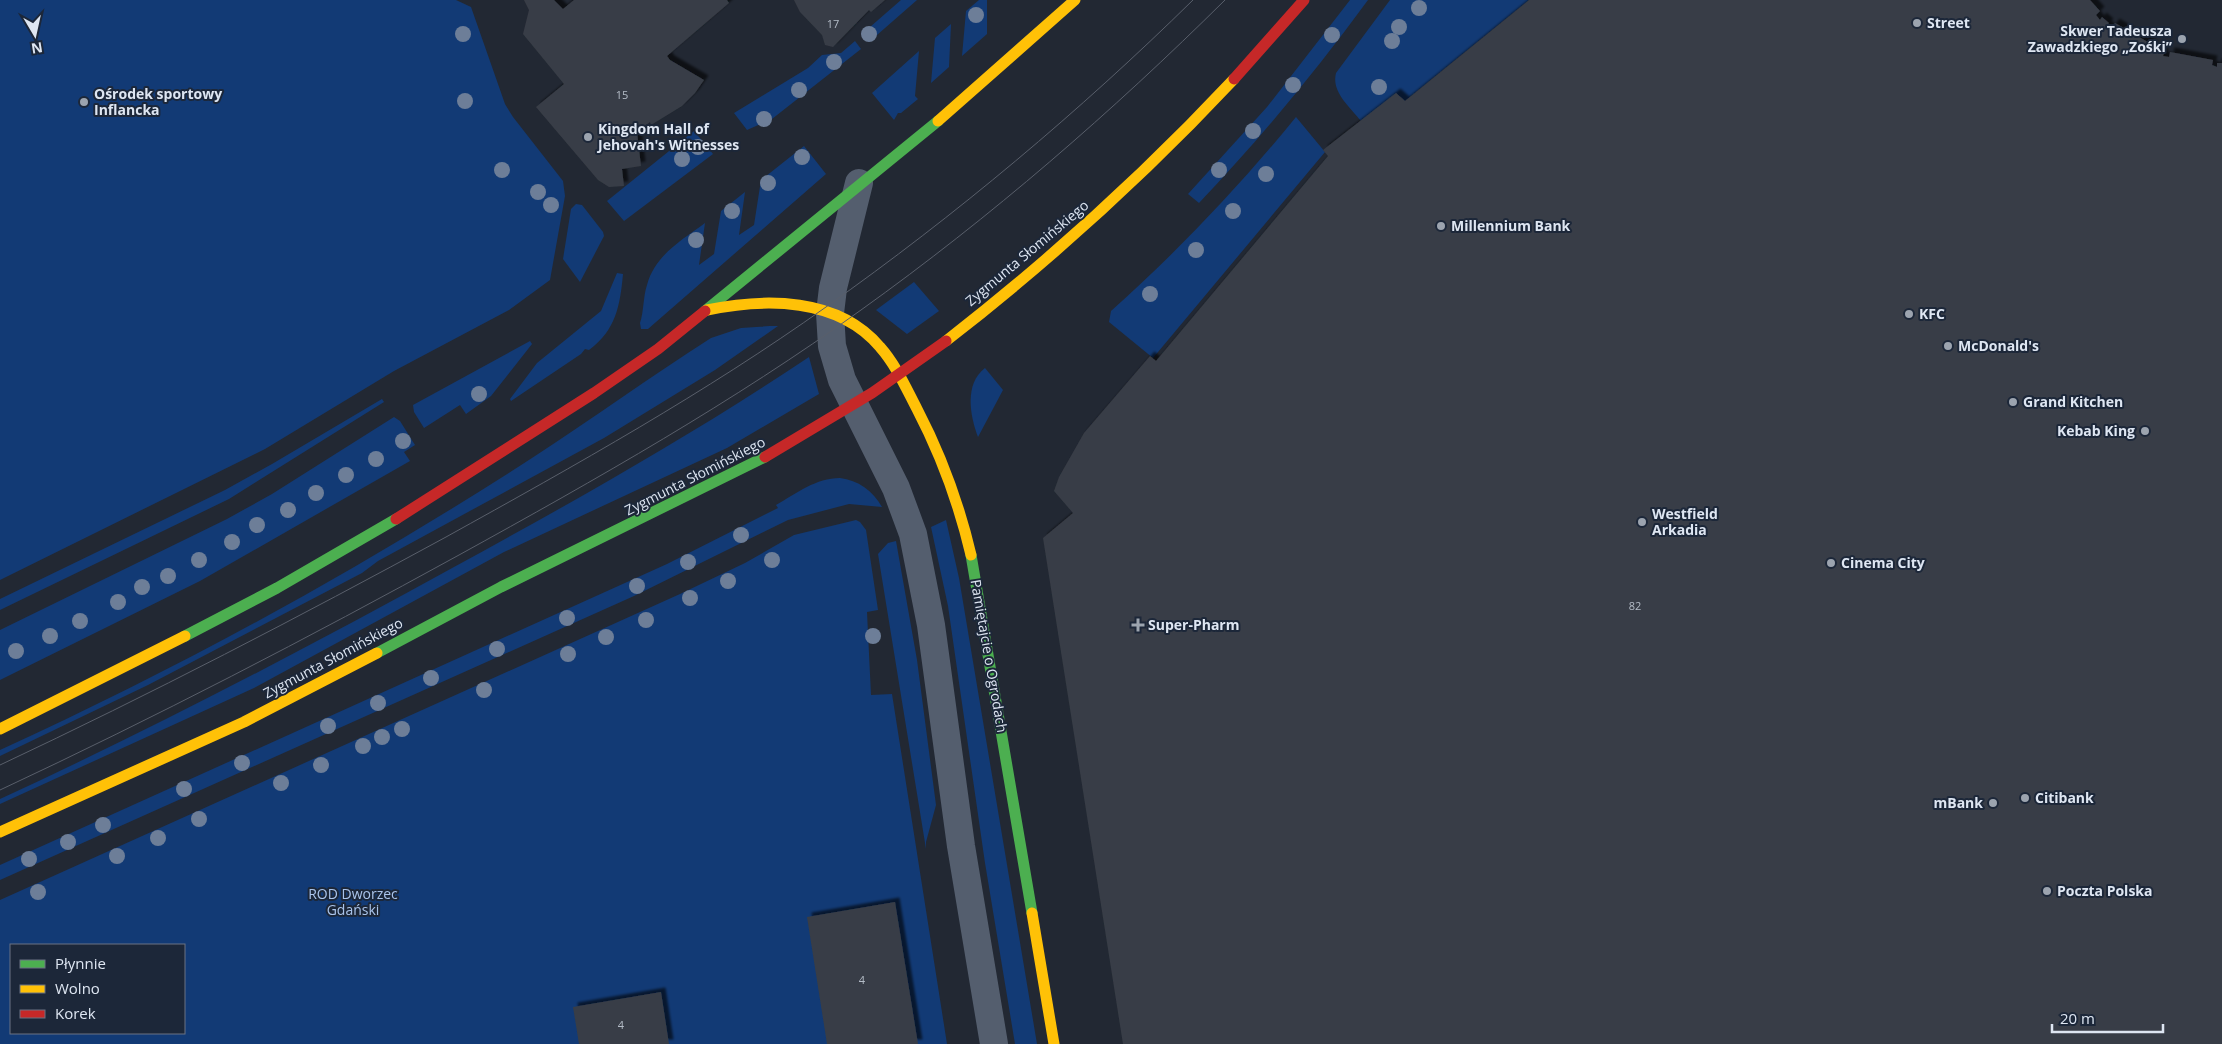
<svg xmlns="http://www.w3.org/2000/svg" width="2222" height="1044" font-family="'Open Sans',sans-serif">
	<defs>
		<filter id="shadow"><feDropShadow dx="4.5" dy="-4.5" stdDeviation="1" flood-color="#0009"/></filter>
	</defs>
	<rect width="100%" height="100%" fill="#222833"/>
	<g fill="#123a75" fill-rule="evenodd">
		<polygon points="0,0 456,0 471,7 505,104 513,117 563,181 565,196 550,280 509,310 394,371 265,449 0,580"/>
		<polygon points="901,0 917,0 869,42 862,34"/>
		<polygon points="979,0 987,0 987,34 962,56 966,11"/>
		<path d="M1350 0H1368C1316 71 1260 139 1199 203L1188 194 1267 107Z"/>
		<path d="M1390 0H1529L1405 101 1361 121C1350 107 1331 92 1336 73Z"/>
		<polygon points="951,24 949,67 931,83 935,38"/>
		<polygon points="855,41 861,49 772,119 747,130 734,113 808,68 822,55 841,53"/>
		<polygon points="919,51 915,96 918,99 901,113 898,113 894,120 872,93"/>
		<path d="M1296 117 1325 152 1153 358 1109 322 1111 311C1178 251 1239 187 1296 117Z"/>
		<polygon points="694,131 713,154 624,221 607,201"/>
		<path d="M804 146 826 174 648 329H641L640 323C644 311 643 297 647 285 655 255 682 240 705 223L699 265 714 254 721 211 745 192 739 235 754 225 761 180Z"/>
		<polygon points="576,204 582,205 603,232 604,236 580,282 563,259 571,209"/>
		<path d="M617 273 623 274C620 306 616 330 589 350L585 349 581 354 511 401 510 399 537 363 601 311Z"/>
		<polygon points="914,282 939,311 907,334 876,310"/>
		<path d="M770 326H778L715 370 604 438 378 561 362 573 148 685 0 756V750C184 666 362 568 532 458 592 419 650 377 711 338L741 328Z"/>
		<polygon points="530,341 532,344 491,396 466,414 460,405 424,428 414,412 413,405"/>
		<path d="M809 357 819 394 727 448 504 552 254 688 0 804V799C154 728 305 649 454 567 575 501 694 434 809 357Z"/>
		<path d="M985 368 1003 390 978 437C970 416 964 384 985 368Z"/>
		<polygon points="382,399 384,402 229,499 0,610 0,599 225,490 272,464"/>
		<polygon points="394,417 400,421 415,445 404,452 410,461 200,581 0,680 0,630 227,519 272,494"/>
		<path d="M840 478C858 480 873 491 882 507L849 504 788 520 634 596 0 880V865L667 564 778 508 776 505C797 493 816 478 840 478Z"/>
		<path d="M856 520 860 522 866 530 878 610 867 612 871 695 892 694 947 1044H0V900L680 594 745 563 794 535ZM11 945H184V1033H11Z"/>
		<polygon points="946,520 959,578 1037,1044 1015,1044 985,863 948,606 931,527"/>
		<polygon points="896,541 917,660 936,805 926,842 926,849 878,554 888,543"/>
	</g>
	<g fill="#383d46" filter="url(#shadow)">
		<polygon points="524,0 554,0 563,9 574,0 727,0 729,3 667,56 670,60 704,80 695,93 682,106 651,125 650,122 637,132 641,166 622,169 624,186 609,187 598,180 536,107 564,84 523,34 529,10"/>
		<polygon points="794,0 885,0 871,12 869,10 833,47 825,45 822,35 800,12"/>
		<polygon points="1529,0 2090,0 2100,11 2096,15 2100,20 2102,17 2109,23 2107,25 2111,29 2115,23 2153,45 2150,50 2164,53 2163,56 2169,57 2170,52 2213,60 2212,65 2217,67 2217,63 2222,63 2222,1044 1123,1044 1043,538 1073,513 1054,491 1059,477 1084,433 1150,356 1156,361 1328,156 1323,150 1396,93 1405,101"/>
		<polygon points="895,902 918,1044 827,1044 807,917"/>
		<polygon points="661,992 669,1044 579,1044 573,1007"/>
	</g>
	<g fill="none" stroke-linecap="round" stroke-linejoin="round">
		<polyline stroke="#545e6e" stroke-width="28" points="859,183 833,288 830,313 832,346 842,380 896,488 913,534 931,625 961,846 994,1044"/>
		<g stroke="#4caf50" stroke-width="11">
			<polyline points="705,311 938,121"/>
			<polyline points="971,555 1032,913"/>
			<polyline points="185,636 277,588 396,519"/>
			<polyline points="377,653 501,587 765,457"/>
		</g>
		<g stroke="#ffc107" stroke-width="11">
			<polyline points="938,121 1075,0"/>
			<path d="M707 310C765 298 838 297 880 347 896 365 906 388 917 409 941 455 959 504 971 555"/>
			<path d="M946 341C1049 261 1145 174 1234 79"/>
			<polyline points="0,729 185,636"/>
			<polyline points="0,832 244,722 377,653"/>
			<polyline points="1032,913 1054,1044"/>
		</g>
		<g stroke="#c62828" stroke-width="11">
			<polyline points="1234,79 1304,0"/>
			<polyline points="765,457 872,393 946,341"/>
			<polyline points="396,519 594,393 658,349 705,311"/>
		</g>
		<g stroke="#595f6b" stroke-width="1">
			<path d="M0 765C151 694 299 617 446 537 576 465 705 393 826 307 956 215 1079 112 1193 0"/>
			<path d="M0 790C156 717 308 638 459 555 597 479 733 402 861 310 991 217 1112 112 1225 0"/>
		</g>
	</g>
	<g fill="#6d7e98">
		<circle cx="1419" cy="8" r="8"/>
		<circle cx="976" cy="15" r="8"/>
		<circle cx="1399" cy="27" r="8"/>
		<circle cx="463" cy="34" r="8"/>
		<circle cx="869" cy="34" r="8"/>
		<circle cx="1332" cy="35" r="8"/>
		<circle cx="1392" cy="41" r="8"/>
		<circle cx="834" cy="62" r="8"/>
		<circle cx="1293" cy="85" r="8"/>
		<circle cx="1379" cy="87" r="8"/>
		<circle cx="799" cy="90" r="8"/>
		<circle cx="465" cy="101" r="8"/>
		<circle cx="764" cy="119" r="8"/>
		<circle cx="1253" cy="131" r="8"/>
		<circle cx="698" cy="147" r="8"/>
		<circle cx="802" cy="157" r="8"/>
		<circle cx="682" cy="159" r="8"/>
		<circle cx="502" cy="170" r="8"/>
		<circle cx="1219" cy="170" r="8"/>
		<circle cx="1266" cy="174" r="8"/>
		<circle cx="768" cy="183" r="8"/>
		<circle cx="538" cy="192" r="8"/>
		<circle cx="551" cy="205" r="8"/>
		<circle cx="732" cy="211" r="8"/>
		<circle cx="1233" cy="211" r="8"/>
		<circle cx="696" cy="240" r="8"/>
		<circle cx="1196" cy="250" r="8"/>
		<circle cx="1150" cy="294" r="8"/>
		<circle cx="479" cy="394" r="8"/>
		<circle cx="403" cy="441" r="8"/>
		<circle cx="376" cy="459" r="8"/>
		<circle cx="346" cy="475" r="8"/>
		<circle cx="316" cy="493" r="8"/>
		<circle cx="288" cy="510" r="8"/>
		<circle cx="257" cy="525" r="8"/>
		<circle cx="741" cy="535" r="8"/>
		<circle cx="232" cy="542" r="8"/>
		<circle cx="199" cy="560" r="8"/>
		<circle cx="772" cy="560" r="8"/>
		<circle cx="688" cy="562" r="8"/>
		<circle cx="168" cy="576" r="8"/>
		<circle cx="728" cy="581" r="8"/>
		<circle cx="637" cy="586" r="8"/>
		<circle cx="142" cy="587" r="8"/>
		<circle cx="690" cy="598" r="8"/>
		<circle cx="118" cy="602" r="8"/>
		<circle cx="567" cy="618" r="8"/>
		<circle cx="646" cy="620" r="8"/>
		<circle cx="80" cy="621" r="8"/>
		<circle cx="50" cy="636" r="8"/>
		<circle cx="873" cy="636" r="8"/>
		<circle cx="606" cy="637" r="8"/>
		<circle cx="497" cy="649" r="8"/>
		<circle cx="16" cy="651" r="8"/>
		<circle cx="568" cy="654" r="8"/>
		<circle cx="431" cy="678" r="8"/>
		<circle cx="484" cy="690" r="8"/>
		<circle cx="378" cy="703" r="8"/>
		<circle cx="328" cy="726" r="8"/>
		<circle cx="402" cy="729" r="8"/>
		<circle cx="382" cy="737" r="8"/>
		<circle cx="363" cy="746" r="8"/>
		<circle cx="242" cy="763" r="8"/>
		<circle cx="321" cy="765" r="8"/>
		<circle cx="281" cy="783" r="8"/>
		<circle cx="184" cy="789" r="8"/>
		<circle cx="199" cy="819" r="8"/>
		<circle cx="103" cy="825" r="8"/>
		<circle cx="158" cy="838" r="8"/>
		<circle cx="68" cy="842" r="8"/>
		<circle cx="117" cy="856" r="8"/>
		<circle cx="29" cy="859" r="8"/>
		<circle cx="38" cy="892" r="8"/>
	</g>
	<g fill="#9ca4af" stroke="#1c2739" stroke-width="2">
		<circle cx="1917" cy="23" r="5"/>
		<circle cx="2182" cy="39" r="5"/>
		<circle cx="84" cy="102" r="5"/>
		<circle cx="588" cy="137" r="5"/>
		<circle cx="1441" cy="226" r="5"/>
		<circle cx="1909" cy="314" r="5"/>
		<circle cx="1948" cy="346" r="5"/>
		<circle cx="2013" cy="402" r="5"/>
		<circle cx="2145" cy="431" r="5"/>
		<circle cx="1642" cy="522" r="5"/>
		<circle cx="1831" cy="563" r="5"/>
		<path d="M1135.5 617.5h5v5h5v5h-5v5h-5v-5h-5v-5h5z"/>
		<circle cx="2025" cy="798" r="5"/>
		<circle cx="1993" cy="803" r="5"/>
		<circle cx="2047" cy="891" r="5"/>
	</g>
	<g text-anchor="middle" stroke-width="4" stroke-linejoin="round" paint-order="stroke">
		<g font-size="11" fill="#b4bcc7">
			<text x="833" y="28">17</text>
			<text x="622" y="99">15</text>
			<text x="1635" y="610">82</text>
			<text x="862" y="984">4</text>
			<text x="621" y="1029">4</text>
		</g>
		<g font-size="14" font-weight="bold" fill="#dee6f2" stroke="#1c2739" text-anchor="start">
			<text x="1927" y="28">Street</text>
			<text x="2172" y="36" text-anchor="end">Skwer Tadeusza<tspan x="2172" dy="16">Zawadzkiego „Zośki”</tspan></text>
			<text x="94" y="99">Ośrodek sportowy<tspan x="94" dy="16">Inflancka</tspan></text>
			<text x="598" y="134">Kingdom Hall of<tspan x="598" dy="16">Jehovah's Witnesses</tspan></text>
			<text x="1451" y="231">Millennium Bank</text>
			<text x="1919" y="319">KFC</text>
			<text x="1958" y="351">McDonald's</text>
			<text x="2023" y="407">Grand Kitchen</text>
			<text x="2135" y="436" text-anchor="end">Kebab King</text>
			<text x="1652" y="519">Westfield<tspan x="1652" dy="16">Arkadia</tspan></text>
			<text x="1841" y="568">Cinema City</text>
			<text x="1148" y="630">Super-Pharm</text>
			<text x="2035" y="803">Citibank</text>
			<text x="1983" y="808" text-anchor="end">mBank</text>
			<text x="2057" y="896">Poczta Polska</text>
		</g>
		<g font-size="14" fill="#dee6f2" stroke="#1c2739">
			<text transform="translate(1027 253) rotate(-40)" y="5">Zygmunta Słomińskiego</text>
			<text transform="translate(695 476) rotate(-27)" y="5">Zygmunta Słomińskiego</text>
			<text transform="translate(989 656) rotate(80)" y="5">Pamiętajcie o Ogrodach</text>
			<text transform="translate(333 658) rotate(-28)" y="5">Zygmunta Słomińskiego</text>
		</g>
		<g font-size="14" fill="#aac4eb" stroke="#1c2739">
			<text x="353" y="899">ROD Dworzec<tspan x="353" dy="16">Gdański</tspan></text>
		</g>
	</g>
	<rect x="10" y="944" width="175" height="90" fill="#1c2739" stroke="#6a7383"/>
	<rect x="20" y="960" width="25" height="8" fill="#4caf50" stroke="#6a7383"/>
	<text x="55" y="969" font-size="15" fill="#dee6f2">Płynnie</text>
	<rect x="20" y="985" width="25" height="8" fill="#ffc107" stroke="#6a7383"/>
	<text x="55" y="994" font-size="15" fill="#dee6f2">Wolno</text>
	<rect x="20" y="1010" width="25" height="8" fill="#c62828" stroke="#6a7383"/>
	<text x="55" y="1019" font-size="15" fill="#dee6f2">Korek</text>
	<g transform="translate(35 35) rotate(171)" stroke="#1c2739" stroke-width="4" paint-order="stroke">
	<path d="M0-4L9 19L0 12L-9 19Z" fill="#dee6f2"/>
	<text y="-8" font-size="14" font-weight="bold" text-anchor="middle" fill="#dee6f2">N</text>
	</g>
	<path d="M2052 1024v8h111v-8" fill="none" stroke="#dee6f2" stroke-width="2.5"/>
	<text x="2060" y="1024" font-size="15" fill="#dee6f2" stroke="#1c2739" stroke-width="4" paint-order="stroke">20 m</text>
</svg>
